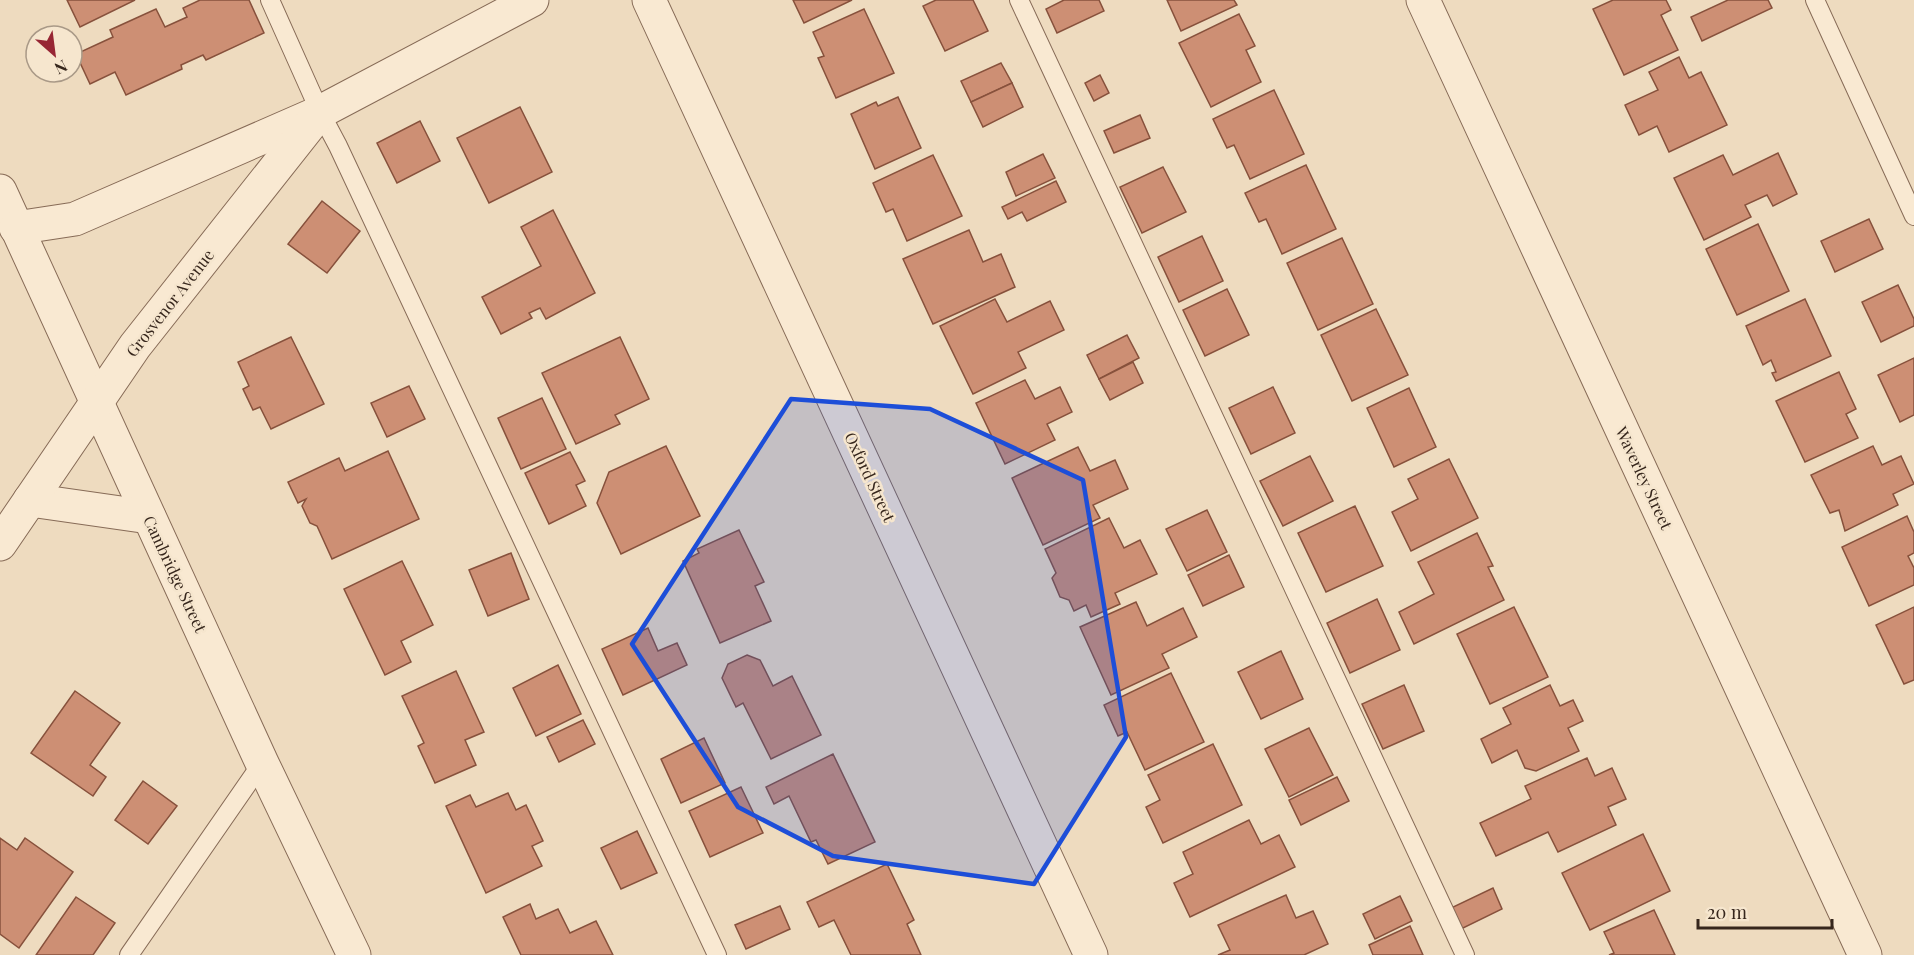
<svg xmlns="http://www.w3.org/2000/svg" width="1914" height="955" font-family="'Playfair Display',serif">
	<rect width="100%" height="100%" fill="#eedbbf"/>
	<g fill="#cd8f74" stroke="#87513c" stroke-width="1.5">
		<polygon points="67,0 135,0 80,27"/>
		<polygon points="200,0 249,0 264,33 206,60 203,55 181,65 182,69 126,95 115,72 90,84 76,54 113,37 110,30 156,9 165,27 187,17 183,8"/>
		<polygon points="793,0 852,0 804,23"/>
		<polygon points="936,0 973,0 988,31 945,51 923,6"/>
		<polygon points="1064,0 1099,0 1104,11 1057,33 1046,9"/>
		<polygon points="1167,0 1234,0 1237,5 1181,31"/>
		<polygon points="1613,0 1666,0 1671,10 1661,15 1678,50 1624,75 1593,9"/>
		<polygon points="1728,0 1768,0 1772,8 1702,41 1691,17"/>
		<polygon points="864,9 894,73 836,98 818,58 824,56 813,32"/>
		<polygon points="1239,14 1255,46 1246,50 1261,82 1211,107 1179,43"/>
		<polygon points="1679,57 1689,78 1701,72 1727,125 1669,152 1657,126 1639,135 1625,105 1658,90 1649,72"/>
		<polygon points="1001,63 1012,83 971,102 961,81"/>
		<polygon points="1100,75 1109,93 1094,101 1085,83"/>
		<polygon points="1012,83 1023,107 983,127 971,102"/>
		<polygon points="1274,90 1304,154 1250,179 1234,145 1227,148 1213,119"/>
		<polygon points="898,97 921,148 875,169 851,114 876,102 878,106"/>
		<polygon points="520,107 552,172 489,203 457,138"/>
		<polygon points="1140,115 1150,138 1114,153 1104,131"/>
		<polygon points="420,121 440,161 397,183 377,143"/>
		<polygon points="1778,153 1797,194 1773,206 1767,195 1745,205 1751,217 1704,240 1674,178 1723,155 1733,175"/>
		<polygon points="1043,154 1055,178 1016,196 1006,172"/>
		<polygon points="933,155 962,216 907,241 893,209 886,212 873,183"/>
		<polygon points="1306,165 1336,229 1282,254 1266,219 1259,222 1245,193"/>
		<polygon points="1163,167 1186,212 1142,233 1120,187"/>
		<polygon points="1056,181 1066,202 1027,221 1022,212 1008,219 1002,207"/>
		<polygon points="322,201 360,231 327,273 288,244"/>
		<polygon points="553,210 595,293 546,319 540,308 529,313 532,318 501,334 482,297 541,266 521,227"/>
		<polygon points="1869,219 1883,249 1835,272 1821,241"/>
		<polygon points="1758,224 1789,291 1737,315 1706,249"/>
		<polygon points="969,230 983,262 1001,254 1015,287 933,324 903,259"/>
		<polygon points="1202,236 1223,281 1179,302 1158,257"/>
		<polygon points="1342,238 1373,304 1318,330 1287,263"/>
		<polygon points="1898,285 1914,319 1914,326 1881,342 1862,302"/>
		<polygon points="1227,289 1249,335 1205,356 1183,310"/>
		<polygon points="995,299 1007,322 1050,301 1064,330 1018,352 1026,368 973,394 940,326"/>
		<polygon points="1805,299 1831,356 1776,381 1772,373 1776,372 1771,360 1763,365 1746,326"/>
		<polygon points="1376,309 1408,375 1352,401 1321,335"/>
		<polygon points="1127,335 1139,358 1099,379 1087,355"/>
		<polygon points="291,337 324,404 271,429 260,407 253,410 243,389 249,386 238,362"/>
		<polygon points="620,337 649,399 615,415 620,424 576,444 542,373"/>
		<polygon points="1914,358 1914,415 1900,422 1878,375"/>
		<polygon points="1133,362 1143,383 1110,400 1099,379"/>
		<polygon points="1839,372 1856,409 1846,414 1858,438 1805,462 1776,401"/>
		<polygon points="1025,380 1035,399 1060,387 1072,412 1047,424 1055,440 1005,464 976,403"/>
		<polygon points="409,386 425,419 387,437 371,403"/>
		<polygon points="1273,387 1295,433 1251,454 1229,408"/>
		<polygon points="1409,388 1436,447 1394,467 1367,408"/>
		<polygon points="542,398 566,449 521,469 498,418"/>
		<polygon points="666,446 700,516 621,554 597,503 609,472"/>
		<polygon points="1873,446 1882,465 1901,456 1914,484 1893,494 1898,505 1845,531 1839,510 1830,513 1811,475"/>
		<polygon points="1078,447 1090,471 1115,460 1128,489 1093,505 1100,518 1043,545 1012,478"/>
		<polygon points="388,451 419,519 332,559 317,526 310,523 302,506 306,499 298,503 288,482 339,458 345,471"/>
		<polygon points="570,452 585,481 576,485 586,506 549,524 525,473"/>
		<polygon points="1310,456 1333,501 1283,526 1260,481"/>
		<polygon points="1449,459 1478,518 1411,551 1392,512 1418,499 1408,479"/>
		<polygon points="1355,506 1383,566 1326,592 1298,533"/>
		<polygon points="1207,510 1227,552 1187,571 1166,529"/>
		<polygon points="1907,516 1914,532 1914,553 1908,556 1914,568 1914,585 1869,606 1842,547"/>
		<polygon points="1109,518 1124,548 1140,540 1157,574 1115,593 1120,604 1091,617 1086,605 1074,611 1069,600 1060,597 1052,578 1056,573 1045,549"/>
		<polygon points="739,530 764,582 755,586 771,621 720,643 683,561 699,553 697,549"/>
		<polygon points="1477,533 1493,566 1488,567 1504,600 1414,644 1399,612 1434,594 1418,562"/>
		<polygon points="511,553 529,599 488,616 469,570"/>
		<polygon points="1229,555 1244,587 1203,606 1188,575"/>
		<polygon points="402,561 433,625 401,641 411,662 385,675 344,589"/>
		<polygon points="1377,599 1400,650 1350,673 1327,623"/>
		<polygon points="1136,602 1147,626 1183,608 1197,637 1162,654 1169,668 1111,695 1080,627"/>
		<polygon points="1514,607 1548,677 1490,704 1457,634"/>
		<polygon points="1914,607 1914,680 1904,684 1876,625"/>
		<polygon points="648,628 658,651 677,643 687,665 623,695 602,649"/>
		<polygon points="1281,651 1303,699 1261,719 1238,672"/>
		<polygon points="747,655 760,660 773,686 792,676 821,735 771,759 743,703 736,707 722,678 728,664"/>
		<polygon points="558,665 581,714 536,736 513,688"/>
		<polygon points="456,671 484,732 465,740 476,765 435,783 418,746 424,743 402,696"/>
		<polygon points="1171,673 1204,742 1145,770 1127,732 1118,736 1104,705"/>
		<polygon points="1404,685 1424,731 1383,749 1362,704"/>
		<polygon points="1550,685 1560,706 1573,700 1583,721 1568,728 1579,751 1536,771 1525,768 1517,750 1492,763 1481,739 1511,724 1503,708"/>
		<polygon points="75,691 120,723 90,765 106,777 93,796 31,753"/>
		<polygon points="583,720 595,744 559,762 547,737"/>
		<polygon points="1309,728 1333,775 1289,797 1265,749"/>
		<polygon points="704,738 725,783 681,803 661,759"/>
		<polygon points="1213,744 1242,805 1163,843 1146,807 1160,800 1148,775"/>
		<polygon points="833,754 875,842 828,864 816,840 811,842 789,796 774,804 766,787"/>
		<polygon points="1587,758 1595,776 1612,768 1626,799 1608,807 1616,825 1558,852 1548,832 1496,856 1480,823 1531,799 1525,786"/>
		<polygon points="1337,777 1349,801 1301,825 1289,800"/>
		<polygon points="143,781 177,806 148,844 115,820"/>
		<polygon points="741,787 763,833 710,857 689,811"/>
		<polygon points="508,793 516,810 526,805 543,841 532,846 542,866 486,893 446,806 470,795 476,807"/>
		<polygon points="1249,820 1261,844 1279,835 1295,867 1190,917 1174,883 1193,874 1183,852"/>
		<polygon points="637,831 657,873 621,889 601,848"/>
		<polygon points="1643,834 1670,891 1590,930 1562,873"/>
		<polygon points="0,838 17,850 25,838 73,872 19,948 0,934"/>
		<polygon points="887,864 914,920 907,924 921,955 851,955 834,920 819,927 807,902"/>
		<polygon points="1493,888 1502,909 1461,929 1451,908"/>
		<polygon points="1286,895 1296,918 1313,911 1328,944 1304,955 1218,955 1230,950 1218,925"/>
		<polygon points="1400,896 1412,921 1375,939 1363,914"/>
		<polygon points="76,897 115,923 93,955 36,955"/>
		<polygon points="530,904 536,919 558,909 570,933 596,921 613,955 521,955 503,917"/>
		<polygon points="780,906 790,929 746,949 735,925"/>
		<polygon points="1654,910 1675,955 1609,955 1614,953 1604,932"/>
		<polygon points="1410,926 1423,955 1373,955 1369,945"/>
	</g>
	<g fill="none" stroke-linecap="round" stroke-linejoin="round">
		<g stroke="#876b57" stroke-width="20">
			<g id="lane">
				<polyline points="270,0 320,112 338,146 717,955"/>
				<polyline points="1019,0 1465,955"/>
				<polyline points="1815,0 1914,216"/>
				<polyline points="129,955 262,763"/>
			</g>
		</g>
		<g stroke="#876b57" stroke-width="35">
			<g id="street">
				<polyline points="649,0 1091,955"/>
				<polyline points="1423,0 1865,955"/>
				<polyline points="0,191 262,763 354,955"/>
				<polyline points="16,228 75,219 316,114"/>
				<polyline points="30,500 149,517"/>
				<polyline points="0,544 135,346 320,112 532,0"/>
			</g>
		</g>
		<use href="#lane" stroke="#f9e9d2" stroke-width="18"/>
		<use href="#street" stroke="#f9e9d2" stroke-width="33"/>
	</g>
	<path fill="#1d4ed8" fill-opacity="0.2" stroke="#1d4ed8" stroke-width="4.5" stroke-linejoin="round" d="M791 399 930 409 1083 480 1126 737 1034 884 833 856 738 807 632 644Z"/>
	<g text-anchor="middle" stroke-width="5" stroke-linejoin="round" paint-order="stroke">
		<g font-size="16" fill="#36261c" stroke="#f6e6ce">
			<text transform="translate(170 303) rotate(-52)" y="6">Grosvenor Avenue</text>
			<text transform="translate(870 477) rotate(65)" y="6">Oxford Street</text>
			<text transform="translate(1644 478) rotate(65)" y="6">Waverley Street</text>
			<text transform="translate(175 574) rotate(65)" y="6">Cambridge Street</text>
		</g>
	</g>
	<g transform="translate(54 54) rotate(152)"><circle r="28" fill="#f6e6ce" stroke="#a99987" stroke-width="1.5"/>
	<path d="M0-4.5L10 22L0 15L-10 22Z" fill="#972634"/>
	<text y="-9" font-size="16" font-weight="bold" text-anchor="middle" fill="#36261c">N</text>
	</g>
	<path d="M1698 919v9h134v-9" fill="none" stroke="#36261c" stroke-width="3"/>
	<text x="1707" y="919" font-size="18" fill="#36261c" stroke="#f6e6ce" stroke-width="4.5" paint-order="stroke">20 m</text>
</svg>
